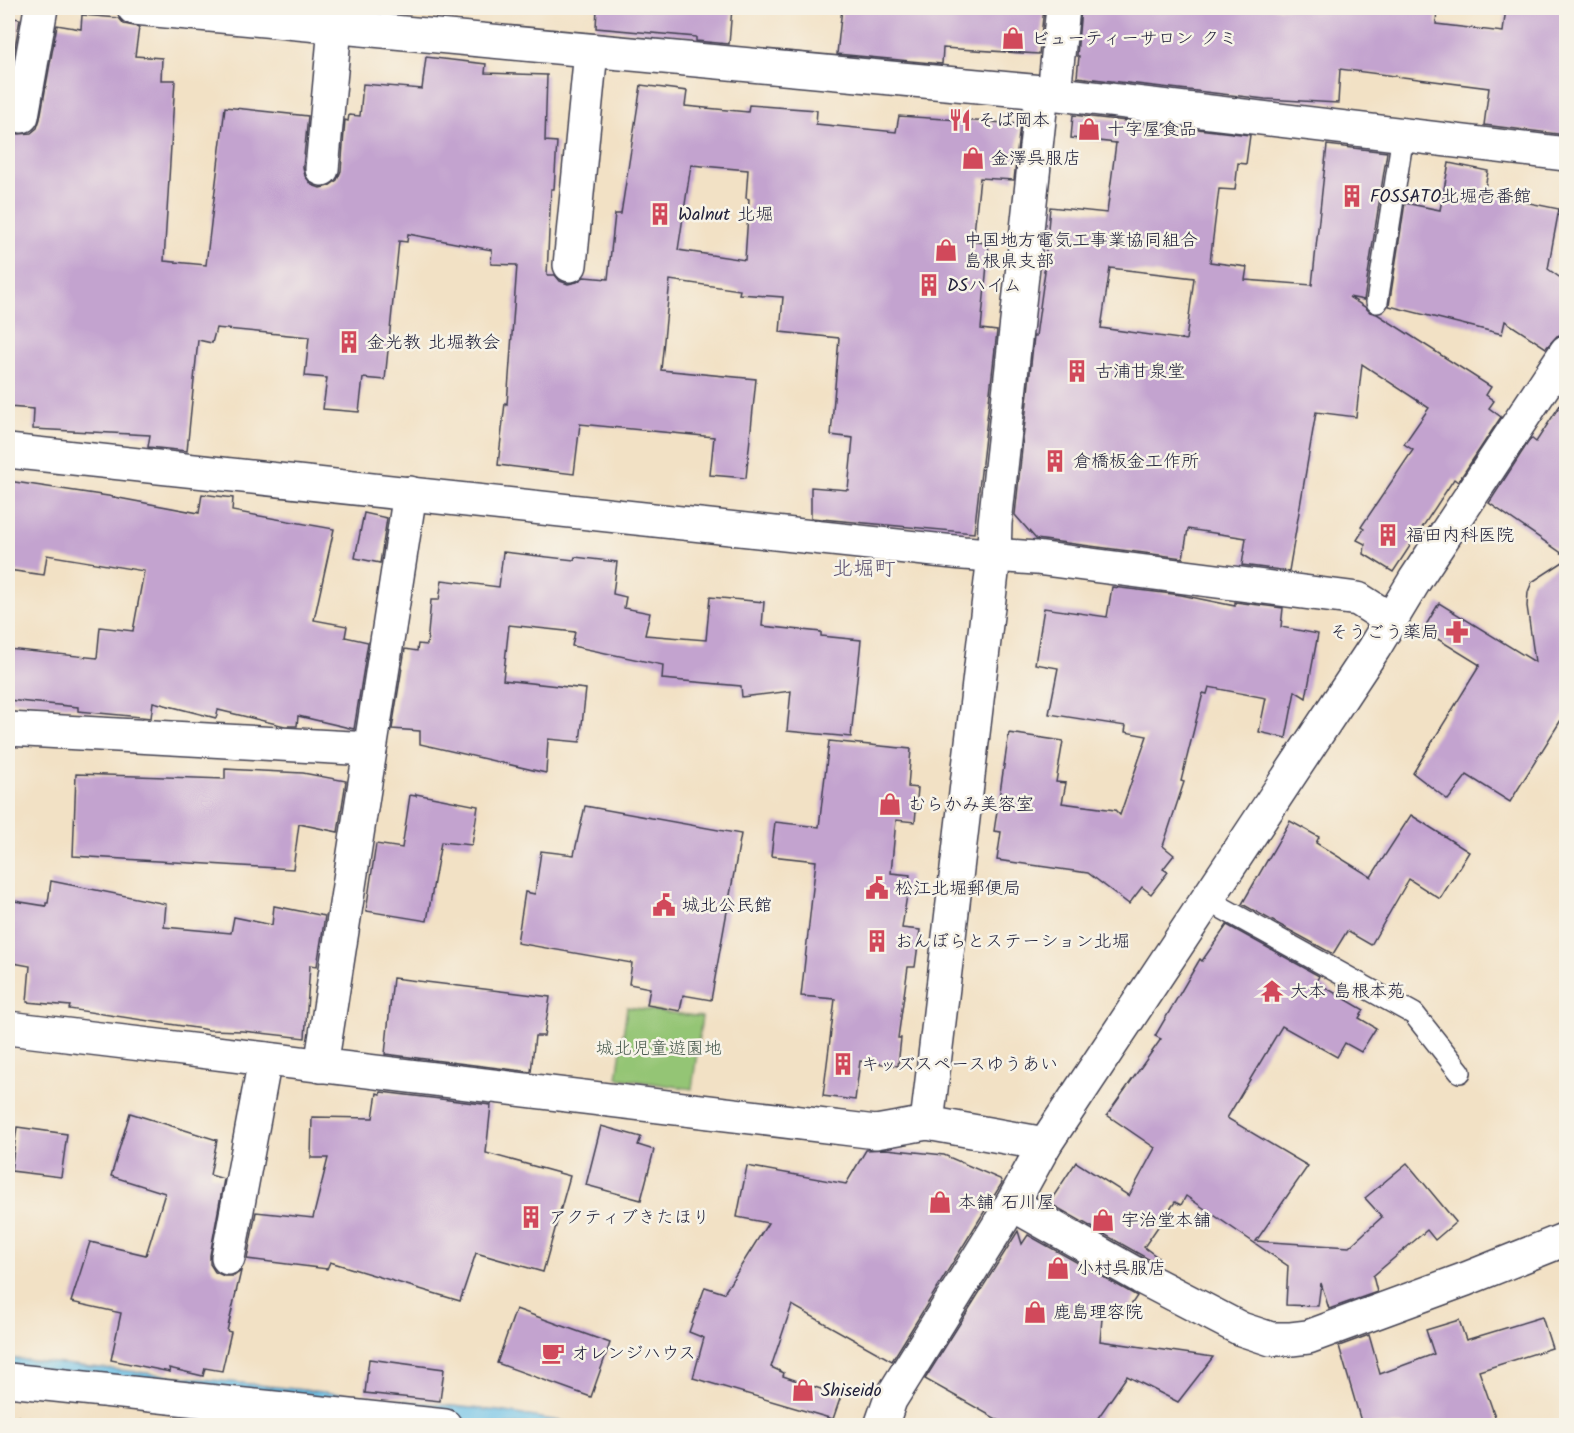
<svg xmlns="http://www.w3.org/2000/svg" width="1574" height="1433" font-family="Kalam,'Klee One',sans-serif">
	<rect width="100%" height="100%" fill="#f7f3e8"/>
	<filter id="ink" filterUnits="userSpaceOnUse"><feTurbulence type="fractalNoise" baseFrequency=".0167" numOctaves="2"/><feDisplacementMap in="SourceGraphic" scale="12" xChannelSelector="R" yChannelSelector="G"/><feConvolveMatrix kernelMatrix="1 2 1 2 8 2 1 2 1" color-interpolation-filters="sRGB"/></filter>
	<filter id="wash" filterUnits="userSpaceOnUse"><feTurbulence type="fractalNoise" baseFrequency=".008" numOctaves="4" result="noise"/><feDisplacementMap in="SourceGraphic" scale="24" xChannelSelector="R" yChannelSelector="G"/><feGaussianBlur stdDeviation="1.35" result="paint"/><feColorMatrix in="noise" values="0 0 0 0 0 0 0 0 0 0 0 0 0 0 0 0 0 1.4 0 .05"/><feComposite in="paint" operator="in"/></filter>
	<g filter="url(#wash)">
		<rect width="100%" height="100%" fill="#f2e1c5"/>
		<polygon fill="#94c575" stroke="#5b7458" stroke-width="1.5" points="627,1007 702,1017 692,1089 617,1078"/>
		<polygon fill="#6bc1e8" stroke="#467292" stroke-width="1.5" points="8,1358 499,1411 583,1425 497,1425 8,1373"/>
		<g id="blocks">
			<g fill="#c3a3cf" fill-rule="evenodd">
				<polygon points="597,8 732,8 729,44 696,41 696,37 596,28"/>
				<polygon points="842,8 1044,8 1039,54 943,48 942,64 837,54"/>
				<polygon points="1081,8 1437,8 1436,24 1503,32 1506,8 1566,8 1566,135 1484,125 1489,88 1340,69 1338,103 1265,99 1077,77 1079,56 1077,56"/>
				<path d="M82 15 119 18 124 24 139 27 135 56 162 58 161 80H175L164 261 206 265 225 107 308 116 303 167 305 176 312 185 320 188 329 186 337 180 341 171 345 120 348 121 349 115 360 116 363 84 422 89 426 57 486 64 485 73 547 75 545 141 557 142 554 189H551L547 275H555L560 281 568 284 577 282 584 277 608 279 615 214H621L641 85 687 91 685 106 748 112 749 105 817 110 816 124 896 132 899 116 1020 124 1014 180 980 178 973 242 989 243 981 329 997 331 974 533 811 518V487L848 490 853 438 831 435 839 338 780 332 783 297 739 294 740 290 670 280 661 370 756 379 746 478 710 475 714 437 580 424 574 474 498 465 505 403 507 404 517 265 491 264 492 250 408 234 407 242 399 241 385 380 363 378 359 412 323 409 327 378 305 376 309 337 216 328 212 343 198 340 187 451 148 447 150 435 33 429 34 409 8 407V130L19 134 31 133 37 128 40 119 57 25 81 29ZM691 165 748 170 746 198 749 199 745 260 678 250Z"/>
				<polygon points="8,17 20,19 11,69 8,68"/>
				<path d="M1073 115 1250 135 1246 164 1238 163 1235 190 1219 189 1210 262 1247 267 1245 280 1312 285 1327 145 1387 152 1364 300 1349 297 1365 307 1370 312 1377 314 1491 387 1486 395 1494 401 1489 408 1501 417 1458 482 1454 479 1393 572 1364 554 1365 544 1357 540 1364 529 1361 527 1413 450 1404 444 1429 408 1362 364 1356 417 1316 412 1289 571 1242 565 1246 538 1188 529 1183 558 1036 539 1015 515 1034 336H1036L1045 271H1044L1050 207 1107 213 1116 143 1071 138ZM1110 268 1194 278 1186 340 1101 328Z"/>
				<polygon points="1449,163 1488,171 1484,194 1559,209 1548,269 1566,282 1566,333 1557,336 1546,348 1505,321 1502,334 1389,306 1405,203 1440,210"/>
				<polygon points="1566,396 1566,556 1489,503 1531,438 1536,442"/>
				<polygon points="8,481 108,496 199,513 202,494 233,498 232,511 334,529 314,620 347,626 345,637 368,642 354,729 298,716 297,726 285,726 218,710 216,718 153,702 151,718 78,711 78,707 8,700 8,649 97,658 100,627 133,631 144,571 47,555 44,575 8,570"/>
				<polygon points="364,513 387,518 380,563 355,558"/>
				<polygon points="503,552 574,560 575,557 617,562 613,594 626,597 624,608 650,613 645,635 706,640 710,597 764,602 762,626 821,632 821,636 861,640 851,737 787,731 791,691 742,697 741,686 662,679 663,665 572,646 575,632 509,625 503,680 586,689 580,742 548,739 546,773 420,744 420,731 392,729 405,649 417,651 418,644 427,645 431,600 439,600 442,580 499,587"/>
				<polygon points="1566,560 1566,712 1510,802 1467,775 1448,800 1413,773 1480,665 1423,630 1439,603 1535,662 1527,606 1528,592 1532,582"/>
				<polygon points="1112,587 1181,595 1235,606 1235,602 1283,608 1281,627 1318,634 1306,698 1295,691 1286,738 1259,732 1266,698 1209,687 1207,694 1203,693 1181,781 1184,782 1163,846 1174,855 1163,869 1168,872 1151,894 1142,887 1129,904 1088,873 997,860 1001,832 994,831 1009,733 1063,741 1056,782 1066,783 1062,803 1115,810 1120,815 1147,736 1125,732 1126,726 1049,714 1058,668 1035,664 1044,608 1107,617"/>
				<polygon points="829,741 911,749 908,787 918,788 915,822 896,820 891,873 910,875 902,928 920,930 915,967 908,967 898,1038 901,1038 898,1066 860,1061 855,1100 823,1096 835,999 801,996 816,861 771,856 775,822 819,827"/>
				<polygon points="225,769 303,773 346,781 338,832 299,824 293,869 73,856 76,774 225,779"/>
				<polygon points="416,794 478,806 472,845 441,842 427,921 366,911 376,844 402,848 410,795 416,796"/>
				<polygon points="585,806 741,834 711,1000 683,995 680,1011 647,1005 650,988 629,984 632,963 517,943 525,892 535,894 541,851 574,855"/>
				<polygon points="1411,815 1469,852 1440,899 1409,879 1371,945 1347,931 1333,954 1242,904 1290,821 1319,837 1316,843 1371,877"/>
				<polygon points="51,881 166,904 164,927 231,933 234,917 272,925 274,906 325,916 317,966 310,965 305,1038 242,1031 209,1030 69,1009 70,1006 27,1002 30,966 8,962 8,900 46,906 46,903 48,903"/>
				<polygon points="1227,925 1319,976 1316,982 1364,1010 1359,1018 1376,1028 1361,1052 1345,1043 1337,1057 1282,1026 1227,1118 1308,1166 1256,1241 1349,1247 1382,1217 1365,1198 1407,1163 1456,1222 1435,1240 1427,1230 1373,1276 1377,1292 1329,1309 1321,1283 1318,1306 1286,1305 1288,1266 1186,1196 1181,1205 1175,1202 1144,1247 1160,1259 1157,1264 1049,1203 1076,1162 1129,1196 1155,1148 1107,1115 1161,1039 1155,1036 1200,959 1202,961"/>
				<polygon points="393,978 550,997 544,1036 535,1036 531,1072 385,1054"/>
				<polygon points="381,1092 491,1105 486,1153 570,1176 543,1272 476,1253 460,1301 330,1262 327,1269 247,1259 256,1212 313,1218 328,1158 311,1158 312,1117 373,1118 377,1093 380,1094"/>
				<polygon points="130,1113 217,1140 210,1175 224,1179 210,1255 210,1264 215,1272 224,1276 234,1276 241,1271 227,1331 231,1332 222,1371 205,1368 203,1376 169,1368 170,1372 111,1360 121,1313 71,1302 90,1242 146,1255 165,1193 111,1176"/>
				<polygon points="601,1126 641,1137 638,1145 654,1150 641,1200 586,1185"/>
				<polygon points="17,1127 67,1134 61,1177 11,1171"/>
				<polygon points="886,1149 944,1155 1000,1179 1002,1183 892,1361 792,1305 771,1367 784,1373 783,1376 841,1396 833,1419 693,1378 704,1338 689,1332 705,1287 724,1293 768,1223 737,1217 747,1166 846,1184 866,1150"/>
				<polygon points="1018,1231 1022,1244 1028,1235 1137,1296 1129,1308 1103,1307 1100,1341 1213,1357 1178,1402 1127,1376 1093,1425 1007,1425 925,1379"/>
				<polygon points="516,1309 610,1343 591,1397 497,1363"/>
				<polygon points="1542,1317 1552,1348 1479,1371 1498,1425 1362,1425 1339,1346 1369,1335 1380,1374 1434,1354 1426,1330 1459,1320 1466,1340"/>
				<polygon points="369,1359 444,1369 440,1401 365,1393"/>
			</g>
		</g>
	</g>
	<g filter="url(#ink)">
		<use href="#blocks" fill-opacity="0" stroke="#413f50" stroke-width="1.5"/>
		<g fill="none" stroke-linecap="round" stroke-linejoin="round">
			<g stroke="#413f50" stroke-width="24">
				<g id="service">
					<polyline points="1377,302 1403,135"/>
					<polyline points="1206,899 1414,1014 1460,1072"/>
				</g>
			</g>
			<g stroke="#413f50" stroke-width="36">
				<g id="minor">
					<polyline points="134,8 1042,92 1566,154"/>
					<polyline points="1054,93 1063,8"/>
					<polyline points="22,116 41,8"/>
					<polyline points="322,169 335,27"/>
					<polyline points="570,265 591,51"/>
					<polyline points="8,451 963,553 1036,558 1358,599 1391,620"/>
					<polyline points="8,729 370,749"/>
					<polyline points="8,1028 876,1132 927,1123 1045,1144"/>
					<polyline points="321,1066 410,493"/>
					<polyline points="927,1123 994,556 995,523 1042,92"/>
					<polyline points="1012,1204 1141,1277 1241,1329 1271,1339 1291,1339 1308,1337 1466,1279 1566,1239"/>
					<polyline points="228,1258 265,1059"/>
					<polyline points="8,1380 445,1426"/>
				</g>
			</g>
			<g stroke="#413f50" stroke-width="36">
				<polyline id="tertiary" points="881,1426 890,1400 1012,1204 1045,1144 1374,648 1415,580 1566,352"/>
			</g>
			<polyline stroke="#413f50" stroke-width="4" stroke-dasharray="1.5 4.5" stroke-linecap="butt" points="17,1416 20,1426"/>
			<use href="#service" stroke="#fff" stroke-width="21"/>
			<use href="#minor" stroke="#fff" stroke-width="33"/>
			<use href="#tertiary" stroke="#fff" stroke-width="33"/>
		</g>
	</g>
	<defs>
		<g id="shop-bare" transform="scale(1.8)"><path d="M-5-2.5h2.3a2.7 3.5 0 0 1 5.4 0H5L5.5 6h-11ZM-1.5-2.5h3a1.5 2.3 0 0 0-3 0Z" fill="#d1495b" stroke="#f7f3e8" stroke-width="2.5" paint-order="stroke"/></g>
		<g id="restaurant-bare" transform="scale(1.8)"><path d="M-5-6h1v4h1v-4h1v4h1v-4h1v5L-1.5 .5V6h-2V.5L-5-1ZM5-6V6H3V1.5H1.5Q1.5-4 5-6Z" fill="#d1495b" stroke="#f7f3e8" stroke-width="2.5" paint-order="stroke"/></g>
		<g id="building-bare" transform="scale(1.8)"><path d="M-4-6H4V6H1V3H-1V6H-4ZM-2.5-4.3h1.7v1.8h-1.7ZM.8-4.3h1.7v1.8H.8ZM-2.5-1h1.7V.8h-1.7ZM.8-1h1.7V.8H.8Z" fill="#d1495b" stroke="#f7f3e8" stroke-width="2.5" paint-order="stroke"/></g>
		<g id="pharmacy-bare" transform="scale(1.8)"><path d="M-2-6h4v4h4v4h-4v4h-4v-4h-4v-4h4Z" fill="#d1495b" stroke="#f7f3e8" stroke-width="2.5" paint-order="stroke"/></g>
		<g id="civic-bare" transform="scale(1.8)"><path d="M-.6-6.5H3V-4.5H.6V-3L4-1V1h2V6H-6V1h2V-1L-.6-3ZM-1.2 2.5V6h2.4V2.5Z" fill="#d1495b" stroke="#f7f3e8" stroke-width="2.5" paint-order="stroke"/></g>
		<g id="temple-bare" transform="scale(1.8)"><path d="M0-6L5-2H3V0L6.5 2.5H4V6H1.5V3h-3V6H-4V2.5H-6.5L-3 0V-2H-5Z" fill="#d1495b" stroke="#f7f3e8" stroke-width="2.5" paint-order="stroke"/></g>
		<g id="cafe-bare" transform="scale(1.8)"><path d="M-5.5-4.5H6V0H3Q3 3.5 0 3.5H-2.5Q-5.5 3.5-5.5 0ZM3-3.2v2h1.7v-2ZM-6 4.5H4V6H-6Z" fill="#d1495b" stroke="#f7f3e8" stroke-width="2.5" paint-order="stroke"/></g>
	</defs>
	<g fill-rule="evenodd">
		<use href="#shop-bare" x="1013" y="38"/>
		<use href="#restaurant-bare" x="960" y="120"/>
		<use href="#shop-bare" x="1089" y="129"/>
		<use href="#shop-bare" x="973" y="158"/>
		<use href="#building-bare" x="1352" y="196"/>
		<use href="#building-bare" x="660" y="214"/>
		<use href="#shop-bare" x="946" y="250"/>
		<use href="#building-bare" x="929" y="285"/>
		<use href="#building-bare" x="349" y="342"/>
		<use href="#building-bare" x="1077" y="371"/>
		<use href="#building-bare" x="1055" y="461"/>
		<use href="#building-bare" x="1388" y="535"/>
		<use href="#pharmacy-bare" x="1457" y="632"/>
		<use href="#shop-bare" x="890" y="804"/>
		<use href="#civic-bare" x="877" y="888"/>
		<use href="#civic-bare" x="664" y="905"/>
		<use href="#building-bare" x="877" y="941"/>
		<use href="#temple-bare" x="1272" y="991"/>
		<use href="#building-bare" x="843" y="1064"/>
		<use href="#shop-bare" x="940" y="1202"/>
		<use href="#building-bare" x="531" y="1217"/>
		<use href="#shop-bare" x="1103" y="1220"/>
		<use href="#shop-bare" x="1058" y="1268"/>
		<use href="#shop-bare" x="1035" y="1312"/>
		<use href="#cafe-bare" x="553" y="1353"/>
		<use href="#shop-bare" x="803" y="1390"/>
	</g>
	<g text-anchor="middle" stroke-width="5" stroke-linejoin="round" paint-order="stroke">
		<g font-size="18" fill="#22223b" stroke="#f7f3e8" text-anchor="start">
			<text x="1031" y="44">ビューティーサロン クミ</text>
			<text x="978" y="126">そば岡本</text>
			<text x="1107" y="135">十字屋食品</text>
			<text x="991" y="164">金澤呉服店</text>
			<text x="1370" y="202">FOSSATO北堀壱番館</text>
			<text x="678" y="220">Walnut 北堀</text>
			<text x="964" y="246">中国地方電気工事業協同組合<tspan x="964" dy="21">島根県支部</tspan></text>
			<text x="947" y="291">DSハイム</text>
			<text x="367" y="348">金光教 北堀教会</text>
			<text x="1095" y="377">古浦甘泉堂</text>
			<text x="1073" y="467">倉橋板金工作所</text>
			<text x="1406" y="541">福田内科医院</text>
			<text x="1439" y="638" text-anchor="end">そうごう薬局</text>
			<text x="908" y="810">むらかみ美容室</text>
			<text x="895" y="894">松江北堀郵便局</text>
			<text x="682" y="911">城北公民館</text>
			<text x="895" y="947">おんぼらとステーション北堀</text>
			<text x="1290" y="997">大本 島根本苑</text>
			<text x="861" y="1070">キッズスペースゆうあい</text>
			<text x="958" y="1208">本舗 石川屋</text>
			<text x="549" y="1223">アクティブきたほり</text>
			<text x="1121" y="1226">宇治堂本舗</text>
			<text x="1076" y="1274">小村呉服店</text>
			<text x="1053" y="1318">鹿島理容院</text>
			<text x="571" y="1359">オレンジハウス</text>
			<text x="821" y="1396">Shiseido</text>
		</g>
		<g font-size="18" fill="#4a5b4f" stroke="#f7f3e8">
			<text x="659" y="1054">城北児童遊園地</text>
		</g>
		<g font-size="21" fill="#5a4f6f" stroke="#f7f3e8">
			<text x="864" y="575">北堀町</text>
		</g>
	</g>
	<rect width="1574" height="1433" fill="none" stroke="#f7f3e8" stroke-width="30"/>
</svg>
